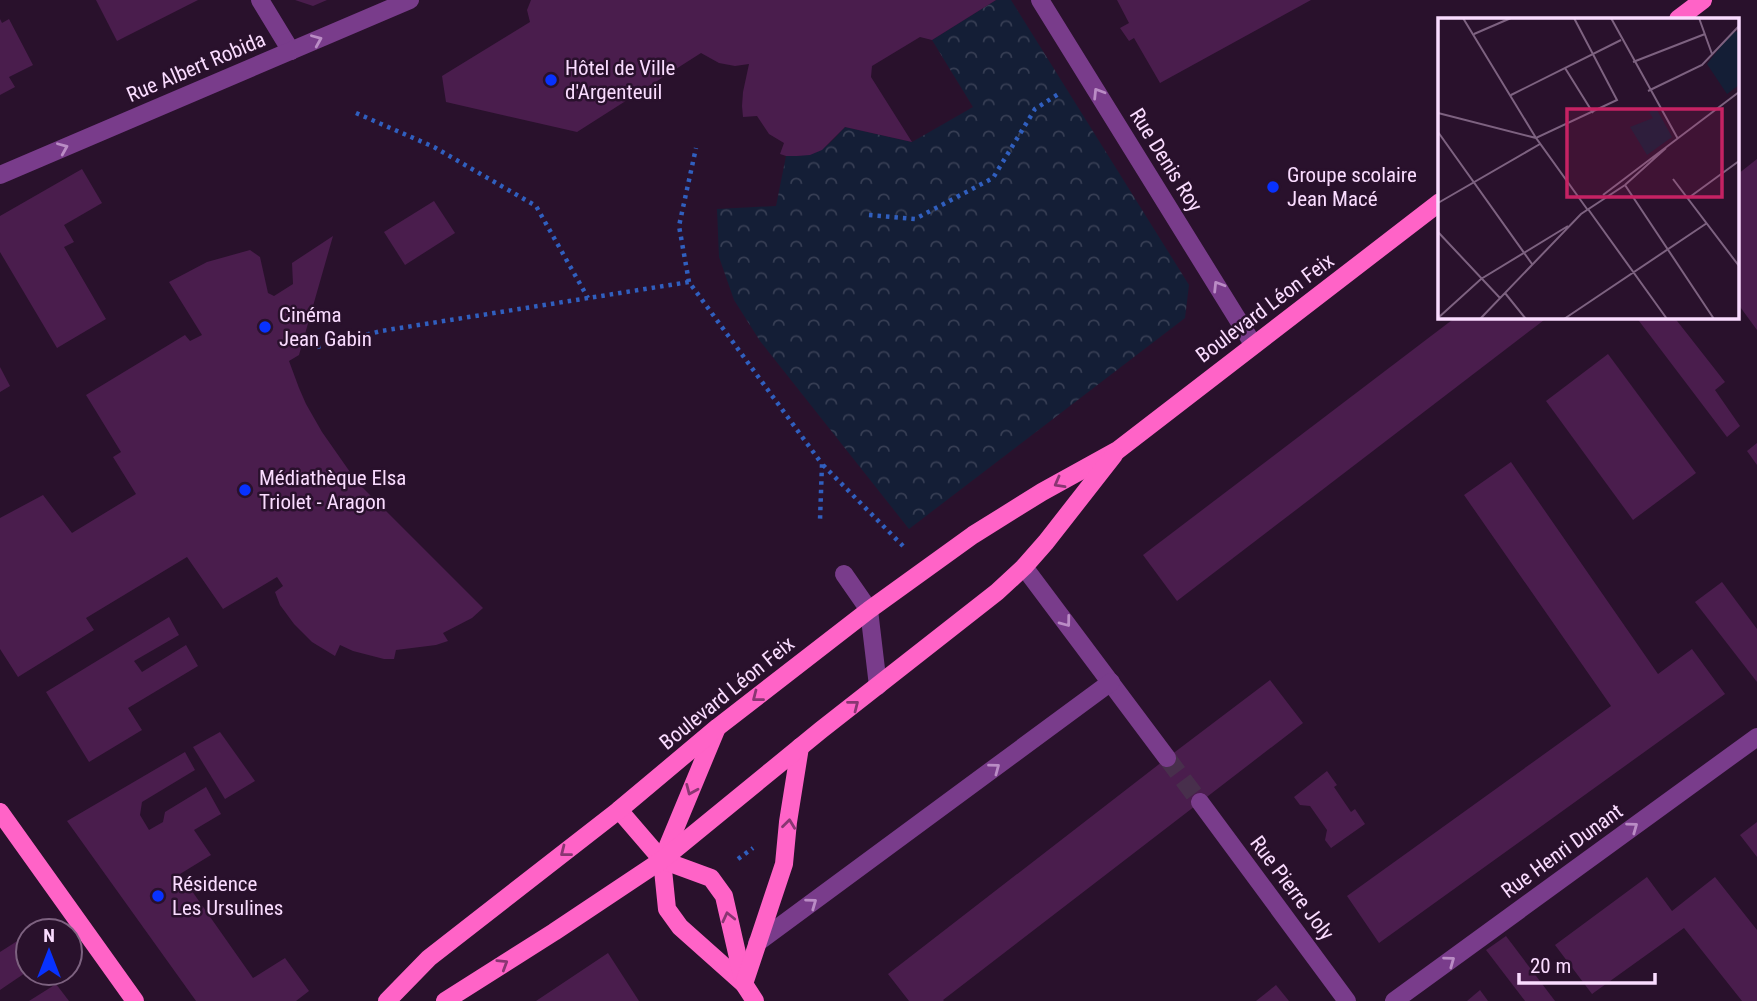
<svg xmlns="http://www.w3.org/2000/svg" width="1757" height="1001" font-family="'Roboto Condensed',sans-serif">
	<defs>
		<pattern id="park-crowns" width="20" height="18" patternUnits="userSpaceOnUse" patternTransform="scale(1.75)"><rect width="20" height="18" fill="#141e36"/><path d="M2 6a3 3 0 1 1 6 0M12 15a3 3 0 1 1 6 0" fill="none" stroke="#373e54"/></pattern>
	</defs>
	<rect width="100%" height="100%" fill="#29112c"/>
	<path fill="url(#park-crowns)" d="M996 0H1011L1189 285 1185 318 909 529 760 341 734 300 719 257 717 209 776 206 786 156C819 156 824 150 845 127L912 142 973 107 932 40Z"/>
	<g fill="#4a1d4d">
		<polygon points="96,0 198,0 117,41"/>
		<polygon points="295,0 327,0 313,6"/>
		<polygon points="531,0 996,0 932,40 920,37 872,66 871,77 912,142 845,127 822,150 810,155 797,156 786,156 780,154 784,143 769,134 757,116 743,117 742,106 743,92 749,64 735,66 719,63 701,53 577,132 446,102 442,76 530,22 527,10"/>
		<polygon points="1117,0 1311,0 1160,83 1134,38 1129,41 1120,28 1129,23"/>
		<polygon points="0,19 2,23 9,19 33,65 9,77 15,87 0,95"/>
		<polygon points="1757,159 1757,330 1738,304 1738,251 1740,249 1738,246 1738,174"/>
		<polygon points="82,169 102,203 64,225 74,242 64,247 106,319 57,348 0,252 0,216"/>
		<polygon points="434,201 455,233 405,265 384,232"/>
		<polygon points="333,236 299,355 289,361 299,388 306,404 322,432 357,482 483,608 472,618 443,633 448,641 436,645 396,650 394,659 384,659 353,651 340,645 335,656 312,642 294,624 280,605 275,592 283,586 277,577 223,609 187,557 86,618 94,630 18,677 0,649 0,518 43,495 72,533 136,494 113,457 121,452 86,395 185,335 190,341 202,335 169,282 207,262 250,250 260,257 268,293 274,296 293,284 292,263"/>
		<polygon points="1456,317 1548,317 1177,601 1143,555"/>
		<polygon points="1636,317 1674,317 1725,382 1715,390 1740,426 1727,437"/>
		<polygon points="1608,354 1696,473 1633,520 1546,401"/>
		<polygon points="0,367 10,386 0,392"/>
		<polygon points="1757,443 1757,465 1747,451"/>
		<polygon points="1511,462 1658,674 1692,649 1725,694 1379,943 1347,896 1611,706 1464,495"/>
		<polygon points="1722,582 1757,629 1757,682 1695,602"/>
		<polygon points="169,617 179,635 134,661 142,672 186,645 198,666 128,708 142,730 89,762 46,692"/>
		<polygon points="1270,680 1303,723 943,1000 944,1001 909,1001 888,974 1167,758"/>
		<polygon points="220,732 255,781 225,799 193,747"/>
		<polygon points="185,752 195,770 142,802 140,815 149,830 163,822 165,812 206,787 221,814 194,830 211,855 180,874 253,978 285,958 309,991 296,1001 196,1001 67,821"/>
		<polygon points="1327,771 1337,785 1334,787 1351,812 1355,809 1365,824 1331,848 1325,840 1327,830 1310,806 1300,805 1294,797"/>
		<polygon points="1757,822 1757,857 1740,835"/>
		<polygon points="1647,877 1672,911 1715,877 1757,930 1757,1001 1742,1001 1684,928 1592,994 1555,945"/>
		<polygon points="1506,936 1555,1001 1525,1001 1486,950"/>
		<polygon points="22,938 28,946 28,971 0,990 0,952"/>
		<polygon points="608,953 639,1001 536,1001"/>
		<polygon points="56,984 69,1001 29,1001"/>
		<polygon points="1276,985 1289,1001 1256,1001"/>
		<polygon points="1480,990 1488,1001 1467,1001"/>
	</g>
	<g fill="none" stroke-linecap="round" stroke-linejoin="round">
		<polyline stroke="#482f4c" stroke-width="18" stroke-dasharray="18 9" stroke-linecap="butt" points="1167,758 1200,802"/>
		<g stroke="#305fbf" stroke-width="4.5" stroke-dasharray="3.5 5" stroke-linecap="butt">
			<polyline points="356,113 434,147 536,206 588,298"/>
			<polyline points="869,215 915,219 993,178 1035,109 1060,93"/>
			<polyline points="689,282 679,226 696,148"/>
			<polyline points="317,347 381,331 689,282 822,464 820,520"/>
			<polyline points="823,465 903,546"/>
			<polyline points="738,859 753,848"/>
		</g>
		<g stroke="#793c8b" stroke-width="18">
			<polyline points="260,0 291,51"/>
			<polyline points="1040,0 1253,344"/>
			<polyline points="0,175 410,0"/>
			<polyline points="1024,567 1167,758"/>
			<polyline points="844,574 869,610 878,686"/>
			<polyline points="1200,802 1347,1001"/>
			<polyline points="757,943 1111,682"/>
			<polyline points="1394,1001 1757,737"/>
		</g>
		<g stroke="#ff63c7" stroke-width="18">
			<polyline points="1678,19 1703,0"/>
			<polyline points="716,730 662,860 667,909 680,927 744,984 755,1001"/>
			<polyline points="619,810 662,860 711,878 724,896 744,984"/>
			<polyline points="0,812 135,1001"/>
			<polyline points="744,984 784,864 788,822 800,747"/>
			<polyline points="387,1001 429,958 619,810 718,727 869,610 973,535 1042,492 1118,450 1440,202"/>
			<polyline points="445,1001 554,932 662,860 821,730 997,592 1024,567 1046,542 1114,455"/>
		</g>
	</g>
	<defs><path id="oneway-chevron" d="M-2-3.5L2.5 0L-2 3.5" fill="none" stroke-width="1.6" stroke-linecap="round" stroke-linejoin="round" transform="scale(1.75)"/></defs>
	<g stroke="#ba8cc5">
		<use href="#oneway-chevron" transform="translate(317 40) rotate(-23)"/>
		<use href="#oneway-chevron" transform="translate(1098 93) rotate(-122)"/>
		<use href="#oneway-chevron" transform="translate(63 148) rotate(-23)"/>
		<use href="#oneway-chevron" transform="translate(1218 286) rotate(-122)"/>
		<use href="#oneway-chevron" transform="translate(1066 622) rotate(53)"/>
		<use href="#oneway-chevron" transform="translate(995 768) rotate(-37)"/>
		<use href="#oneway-chevron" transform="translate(1633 827) rotate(-36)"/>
		<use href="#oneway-chevron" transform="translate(812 903) rotate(-36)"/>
		<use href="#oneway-chevron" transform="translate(1450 961) rotate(-36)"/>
	</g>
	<g stroke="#893672">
		<use href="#oneway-chevron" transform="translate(1059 483) rotate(151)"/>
		<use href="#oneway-chevron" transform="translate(757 697) rotate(142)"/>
		<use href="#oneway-chevron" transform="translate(854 705) rotate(-38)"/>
		<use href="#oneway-chevron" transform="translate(691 790) rotate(113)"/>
		<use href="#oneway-chevron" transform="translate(789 824) rotate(-83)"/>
		<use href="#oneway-chevron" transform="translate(565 852) rotate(142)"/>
		<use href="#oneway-chevron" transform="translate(728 917) rotate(-103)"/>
		<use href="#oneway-chevron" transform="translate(503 964) rotate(-32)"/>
	</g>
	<g fill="#0832ff" stroke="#29112c" stroke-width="2.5">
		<circle cx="551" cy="80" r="7"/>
		<circle cx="1273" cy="187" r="7"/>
		<circle cx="265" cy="327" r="7"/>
		<circle cx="245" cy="490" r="7"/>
		<circle cx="158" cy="896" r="7"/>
	</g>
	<g text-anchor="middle" stroke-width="5" stroke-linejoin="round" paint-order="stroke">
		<g font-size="21" fill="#fadcff" stroke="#29112c">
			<text transform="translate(196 67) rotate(-23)" y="7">Rue Albert Robida</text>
			<text transform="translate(1166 160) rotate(58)" y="7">Rue Denis Roy</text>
			<text transform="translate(1265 308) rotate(-37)" y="7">Boulevard Léon Feix</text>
			<text transform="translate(727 693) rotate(-39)" y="7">Boulevard Léon Feix</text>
			<text transform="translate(1562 851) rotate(-36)" y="7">Rue Henri Dunant</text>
			<text transform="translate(1292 888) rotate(53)" y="7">Rue Pierre Joly</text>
		</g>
		<g font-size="21" fill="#fadcff" stroke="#29112c" text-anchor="start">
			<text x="565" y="75">Hôtel de Ville<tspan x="565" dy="24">d'Argenteuil</tspan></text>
			<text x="1287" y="182">Groupe scolaire<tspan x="1287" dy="24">Jean Macé</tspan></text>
			<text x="279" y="322">Cinéma<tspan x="279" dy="24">Jean Gabin</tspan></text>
			<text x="259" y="485">Médiathèque Elsa<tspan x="259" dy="24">Triolet - Aragon</tspan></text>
			<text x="172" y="891">Résidence<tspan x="172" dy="24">Les Ursulines</tspan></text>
		</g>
	</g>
	<g transform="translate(1438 18)">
		<rect width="301" height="301" fill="#29112c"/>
		<path d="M295 13 301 14V67L289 76 269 46ZM218 90 234 119 209 137 192 109 215 100 211 94Z" fill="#141e36"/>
		<path fill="none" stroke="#7d6280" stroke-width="2" d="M25 0 98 120 179 82 136 0M173 0 240 121M261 0 274 36M36 16 73 0M195 44 267 16M127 50 155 95M210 73 264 47 301 8M73 77 183 22M0 95 98 120 149 191M0 114 94 246M235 161 301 248M187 167 276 301M165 177 301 74M249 181 301 143M0 185 102 126M150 191 229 301M0 214 62 280M67 275 88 301M0 300 43 261 130 208M42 301 143 196 187 167 228 130M126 301 269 205"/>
		<path fill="#c52263" fill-opacity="0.15" stroke="#c52263" stroke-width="3.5" d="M129 91H284V179H129Z"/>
		<rect width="301" height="301" fill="none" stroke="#fadcff" stroke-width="3.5"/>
	</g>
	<g transform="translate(49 952)"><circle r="33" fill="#29112c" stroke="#7d6280" stroke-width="2"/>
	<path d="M0-5L12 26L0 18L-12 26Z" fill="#0832ff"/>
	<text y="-10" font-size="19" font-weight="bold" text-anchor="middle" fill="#fadcff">N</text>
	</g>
	<path d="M1519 973v10h136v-10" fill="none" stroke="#fadcff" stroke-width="3.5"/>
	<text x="1530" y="973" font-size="21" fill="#fadcff" stroke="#29112c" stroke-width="5" paint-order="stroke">20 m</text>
</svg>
